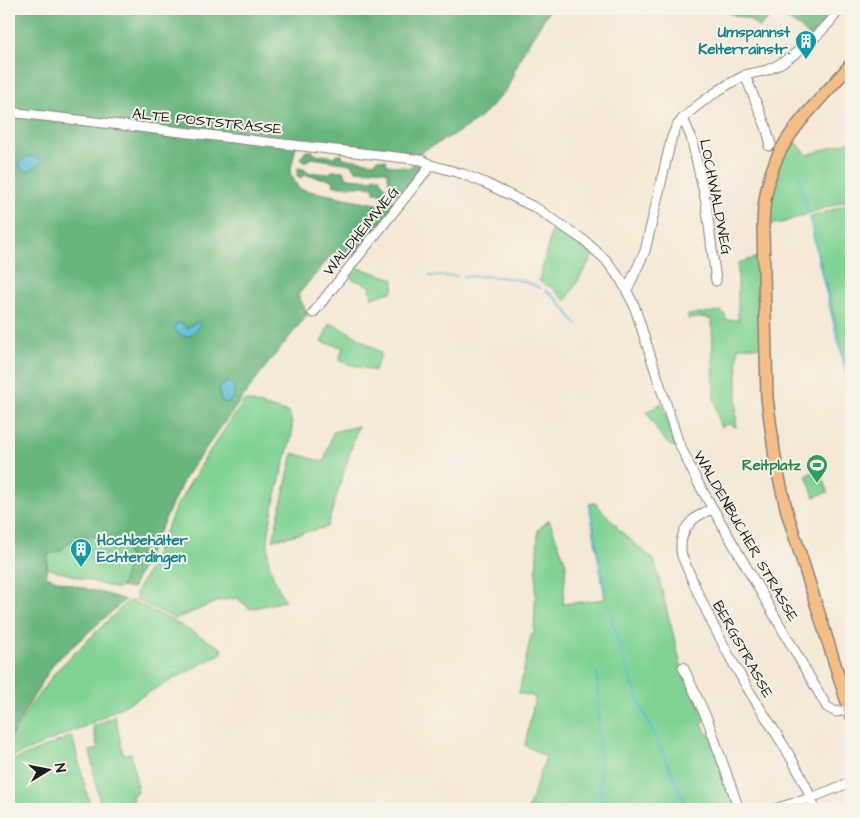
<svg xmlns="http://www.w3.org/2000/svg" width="860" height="818" font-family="'Architects Daughter',sans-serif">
	<rect width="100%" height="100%" fill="#f7f3e8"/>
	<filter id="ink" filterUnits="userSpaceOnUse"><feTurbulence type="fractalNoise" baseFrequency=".02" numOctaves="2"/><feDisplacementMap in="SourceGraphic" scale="10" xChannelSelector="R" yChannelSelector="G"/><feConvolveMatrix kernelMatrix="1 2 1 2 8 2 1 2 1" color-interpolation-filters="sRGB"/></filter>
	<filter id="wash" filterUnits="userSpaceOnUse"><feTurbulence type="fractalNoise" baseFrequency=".0096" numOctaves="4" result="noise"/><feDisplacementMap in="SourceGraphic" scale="20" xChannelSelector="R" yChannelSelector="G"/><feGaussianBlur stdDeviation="1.12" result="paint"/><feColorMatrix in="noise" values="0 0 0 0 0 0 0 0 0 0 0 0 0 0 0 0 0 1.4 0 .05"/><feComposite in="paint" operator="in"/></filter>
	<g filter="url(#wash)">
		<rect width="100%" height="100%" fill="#f5e8d6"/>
		<g fill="#81d395" stroke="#4e7858">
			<polygon points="793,138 807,155 851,141 851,199 781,223 767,225 771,186 780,159"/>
			<polygon points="851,203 851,385 809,218"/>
			<polygon points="554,221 595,252 566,301 552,288 539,281"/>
			<polygon points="758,257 762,347 738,347 736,427 729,424 720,427 714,397 712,320 708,319 707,317 688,319 688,315 722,311 725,315 726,320 738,320 738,263"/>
			<polygon points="356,267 394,279 393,291 372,298 370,286 352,279 349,274"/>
			<polygon points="329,323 349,332 380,352 381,355 374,371 339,361 343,347 322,342"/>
			<path d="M245 400 289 413 292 424V434C284 468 263 528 269 562 272 576 278 588 285 601L250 609 237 598 219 601 175 619 136 599V593L145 576 177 505 207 455Z"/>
			<path d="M662 403 676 448C662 444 654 424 647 412Z"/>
			<polygon points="358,426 327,527 273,540 293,453 324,462 333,432"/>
			<polygon points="820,470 828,492 814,497 806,475"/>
			<polygon points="595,503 616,525 618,529 654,560 682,669 706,720 702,722 706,734 711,733 736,809 528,809 546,757 525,745 535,697 519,693 531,635 534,634 538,530 549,520 566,564 563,604 605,599 589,504"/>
			<polygon points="94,536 123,547 131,559 121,587 118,589 47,568 48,554 62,550 70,541"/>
			<polygon points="133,601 173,621 221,648 222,653 90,724 9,758 9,739 31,705 57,670 127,602"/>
			<polygon points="115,716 123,754 131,753 138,792 132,795 135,809 101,809 90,751 98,749 93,727"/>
			<polygon points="72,736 91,809 9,809 9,762"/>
		</g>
		<g fill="#68b57e" stroke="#42684d">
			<path d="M9 9H550L522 54 507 89 486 112 476 121 455 134 417 154 402 155 297 142 290 173 299 189 382 205 389 201H399L354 256 334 252 298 295 308 314 262 371 185 477 132 589 121 587 131 559 123 546 94 536 70 541 62 550 48 554 46 576C72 586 99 591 125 600L54 663 9 737Z"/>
			<polygon points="716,9 836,9 828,21 810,37 799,27 776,13 759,28 748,19"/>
			<path d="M306 151H313V154L335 157 336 154 342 155 343 158 374 163 377 159 386 160 387 165 409 168 413 164 420 165 423 170 403 197C391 194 388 183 388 172L376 169 366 171 356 170 351 164 312 158 304 162 301 158Z"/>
			<polygon points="298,168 304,169 307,172 328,174 332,171 343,171 348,178 372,180 374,177 379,177 389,194 374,193 374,188 369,186 334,186 333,180 305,175 300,178 297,176"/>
		</g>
		<g fill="#5ac1d7" stroke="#3b6e7a">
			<polygon points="29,156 37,157 42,161 30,171 23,171 19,164 23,159"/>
			<path d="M198 321 200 325C191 337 187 341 174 330L176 323H181L187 328Z"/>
			<polygon points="229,382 234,385 234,396 228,403 221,401 219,390 221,385"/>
		</g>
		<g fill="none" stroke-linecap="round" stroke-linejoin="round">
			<g stroke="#5ac1d7" stroke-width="2">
				<polyline points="798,173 808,213"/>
				<polyline points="810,219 819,263 851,394"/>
				<polyline points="430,276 457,276"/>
				<path d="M464 276C492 277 515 275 540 288"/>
				<path d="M545 290C559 299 567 312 577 325"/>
				<polyline points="590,505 606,595"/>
				<polyline points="607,601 619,645 639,701 688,809"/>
				<polyline points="597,672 601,809"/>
			</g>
		</g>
	</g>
	<g filter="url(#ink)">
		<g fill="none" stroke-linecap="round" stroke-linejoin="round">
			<g stroke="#888279" stroke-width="11">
				<g id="minor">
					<polyline points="745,75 766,127 771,145 769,146"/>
					<polyline points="9,112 422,160 431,165 463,174 485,183 536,208 585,241 606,260 621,280 634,305 678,441 697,481 827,707 836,712 851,709"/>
					<polyline points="683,118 691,137 706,202 716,281"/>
					<path d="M627 290 645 251 671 140C673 134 675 128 679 123 692 107 725 85 744 76 751 72 759 73 767 70 792 60 825 31 840 9"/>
					<polyline points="313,313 431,165"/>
					<path d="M713 509C691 516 677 532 682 556 701 603 722 645 748 689 772 728 800 766 815 809"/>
					<polyline points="683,667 708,721 739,809"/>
					<polyline points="774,809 811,798 851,782"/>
				</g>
			</g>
			<g stroke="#888279" stroke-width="14">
				<path id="major" d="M851 64C802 122 763 146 763 230L767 398 776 465 787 512 851 715"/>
			</g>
			<use href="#minor" stroke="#fff" stroke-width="9"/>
			<use href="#major" stroke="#f5be86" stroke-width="11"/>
		</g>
	</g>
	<defs>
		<g id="building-pin" transform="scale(1.125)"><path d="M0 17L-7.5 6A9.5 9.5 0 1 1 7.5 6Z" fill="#0f9aa8" stroke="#f7f3e8"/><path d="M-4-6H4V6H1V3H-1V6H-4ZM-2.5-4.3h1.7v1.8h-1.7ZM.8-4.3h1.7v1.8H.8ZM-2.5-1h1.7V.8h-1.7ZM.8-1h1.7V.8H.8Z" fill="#fff"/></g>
		<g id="stadium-pin" transform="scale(1.125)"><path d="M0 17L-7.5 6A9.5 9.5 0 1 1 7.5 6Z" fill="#2e9e5b" stroke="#f7f3e8"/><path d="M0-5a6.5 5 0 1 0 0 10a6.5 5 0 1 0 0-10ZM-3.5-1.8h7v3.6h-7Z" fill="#fff"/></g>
	</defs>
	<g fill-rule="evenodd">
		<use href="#building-pin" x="806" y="41"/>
		<use href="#stadium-pin" x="817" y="465"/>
		<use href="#building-pin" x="81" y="549"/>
	</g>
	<g text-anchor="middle" stroke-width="4" stroke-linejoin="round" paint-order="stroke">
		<g font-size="15" font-weight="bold" fill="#0d838f" stroke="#f7f3e8" text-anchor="end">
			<text x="790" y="37">Umspannst<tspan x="790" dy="17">Kelterrainstr.</tspan></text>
			<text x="97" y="545" text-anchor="start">Hochbehälter<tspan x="97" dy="17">Echterdingen</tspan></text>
		</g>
		<g font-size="15" fill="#1c1c1c" stroke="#f7f3e8">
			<text transform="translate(207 121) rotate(6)" y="5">ALTE POSTSTRASSE</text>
			<text transform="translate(716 197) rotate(79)" y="5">LOCHWALDWEG</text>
			<text transform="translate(361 231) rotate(-51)" y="5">WALDHEIMWEG</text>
			<text transform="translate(746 536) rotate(60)" y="5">WALDENBUCHER STRASSE</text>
			<text transform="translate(743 649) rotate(61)" y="5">BERGSTRASSE</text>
		</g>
		<g font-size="15" font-weight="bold" fill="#27864d" stroke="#f7f3e8" text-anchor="end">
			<text x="801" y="470">Reitplatz</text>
		</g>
	</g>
	<rect width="860" height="818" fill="none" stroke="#f7f3e8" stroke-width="30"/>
	<g transform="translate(48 770) rotate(80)" stroke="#f7f3e8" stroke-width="4" paint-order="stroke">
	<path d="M0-4L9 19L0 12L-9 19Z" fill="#1c1c1c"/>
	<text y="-8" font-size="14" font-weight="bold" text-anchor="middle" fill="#1c1c1c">N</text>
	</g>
</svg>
